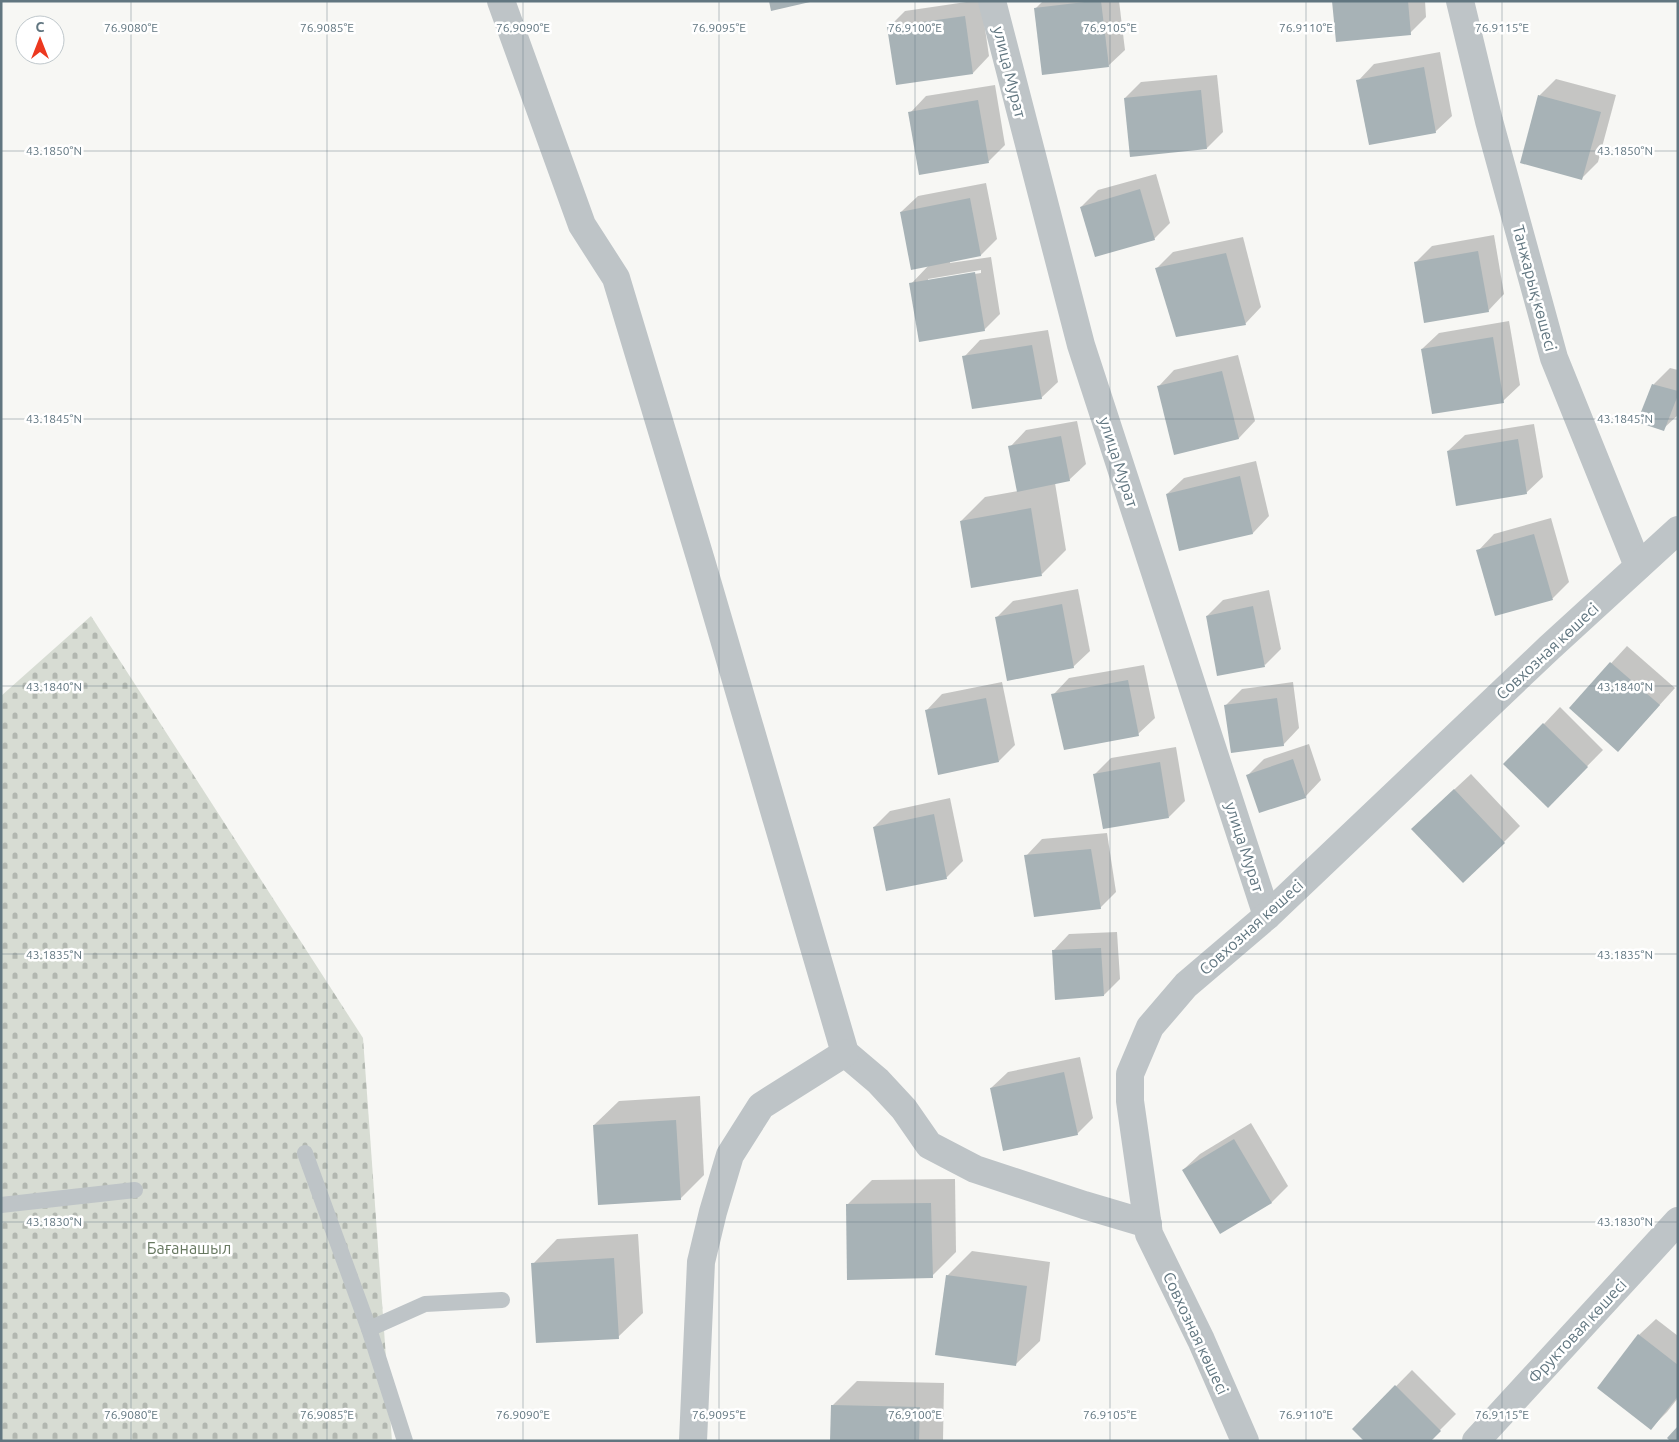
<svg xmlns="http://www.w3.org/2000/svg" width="1679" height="1442" font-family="Ubuntu,sans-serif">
	<defs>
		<pattern id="cemetery-stones" width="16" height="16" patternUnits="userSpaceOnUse" patternTransform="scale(1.25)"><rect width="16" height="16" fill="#d7dcd3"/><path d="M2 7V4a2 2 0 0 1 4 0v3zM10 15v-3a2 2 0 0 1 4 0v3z" fill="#b2b7b0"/></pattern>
	</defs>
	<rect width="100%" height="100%" fill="#f7f7f4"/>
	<polygon fill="url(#cemetery-stones)" points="91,616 363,1038 392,1441 1,1441 1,696"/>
	<g fill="#0003" fill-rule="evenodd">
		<polygon points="973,1 981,1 989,56 973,73 888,28 905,11"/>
		<polygon points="1043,1 1119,1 1125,50 1108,66 1036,8"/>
		<polygon points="1334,1 1425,1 1426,17 1410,33"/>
		<polygon points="1440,52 1452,116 1435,132 1358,81 1374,64"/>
		<polygon points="1217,75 1223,132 1207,148 1125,98 1141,82"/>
		<polygon points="1556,79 1616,95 1598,162 1582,178 1521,162 1540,95"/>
		<polygon points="995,85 1005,145 989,161 920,173 910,113 926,96"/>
		<polygon points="1156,174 1170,223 1154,239 1081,207 1098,190"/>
		<path d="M986 183 997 239 981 255 950 261V263L991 257 1000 314 984 330 911 284 929 265 901 212 918 196ZM981 270V273L928 281V279Z"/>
		<polygon points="1494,235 1504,294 1488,311 1416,262 1432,246"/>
		<polygon points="1243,237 1261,307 1245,324 1157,268 1173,252"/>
		<polygon points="1509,321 1520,385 1503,401 1422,349 1439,333"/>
		<polygon points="1048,330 1058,382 1041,398 964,357 980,340"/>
		<polygon points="1238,355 1255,421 1239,438 1175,454 1158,387 1174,370"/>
		<polygon points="1670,368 1678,370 1678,415 1663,429 1654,384"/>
		<polygon points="1077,421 1086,464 1069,480 1055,483 1066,550 1042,574 961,521 985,497 1018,491 1010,447 1026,430"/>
		<polygon points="1534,424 1543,477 1526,493 1448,451 1465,435"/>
		<polygon points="1256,461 1269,516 1253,533 1180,549 1167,494 1184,478"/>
		<polygon points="1551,518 1569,582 1553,598 1496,615 1478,551 1494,534"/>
		<polygon points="1078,589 1090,651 1073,667 996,618 1013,601"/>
		<polygon points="1269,590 1281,649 1265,665 1207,616 1223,600"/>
		<polygon points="1627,646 1675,688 1618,751 1570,708"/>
		<polygon points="1144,665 1155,718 1138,734 1053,695 1069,678"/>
		<polygon points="1002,682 1015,745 999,761 926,711 942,694"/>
		<polygon points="1293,682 1299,728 1283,745 1226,705 1242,689"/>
		<polygon points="1560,707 1603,750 1548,806 1544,724"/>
		<polygon points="1309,744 1321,780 1305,797 1248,775 1264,759"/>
		<polygon points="1176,747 1185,801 1169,817 1095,774 1111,758"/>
		<polygon points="1471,774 1520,826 1504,842 1429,813"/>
		<polygon points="950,798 963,861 947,877 887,890 874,827 890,811"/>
		<polygon points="1107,833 1116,892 1100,908 1026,856 1042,839"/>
		<polygon points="1117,932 1120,979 1104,995 1053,951 1069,934"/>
		<polygon points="1080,1057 1093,1118 1077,1134 991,1088 1008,1072"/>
		<polygon points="700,1096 704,1175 680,1199 594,1125 619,1101"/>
		<polygon points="1251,1123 1288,1186 1272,1202 1220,1232 1183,1170 1200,1154"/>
		<polygon points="955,1179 956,1252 932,1276 847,1205 872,1180"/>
		<polygon points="638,1234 643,1313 618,1337 533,1264 557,1239"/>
		<polygon points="972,1251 1050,1262 1040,1341 1015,1365 947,1276"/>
		<polygon points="1656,1319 1678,1336 1678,1398 1667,1412 1651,1428 1639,1335"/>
		<polygon points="1412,1370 1456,1414 1429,1441 1354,1429"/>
		<polygon points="857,1381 944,1383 943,1441 832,1441 832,1406"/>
	</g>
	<g fill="#a7b2b6">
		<polygon points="769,1 810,1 810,2 771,11"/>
		<polygon points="1093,1 1101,1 1109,67 1042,75 1034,8"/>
		<polygon points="1332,1 1408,1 1411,35 1336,42"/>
		<polygon points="965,16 973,74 896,85 887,27"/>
		<polygon points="1424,67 1436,133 1369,145 1356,80"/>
		<polygon points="1201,90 1207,149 1130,157 1124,98"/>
		<polygon points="1538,95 1601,112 1582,180 1520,163"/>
		<polygon points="978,100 989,163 919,175 908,112"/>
		<polygon points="1140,189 1155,240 1095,257 1080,207"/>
		<polygon points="970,198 981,256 911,270 900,212"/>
		<polygon points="1478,251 1489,312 1424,323 1414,262"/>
		<polygon points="1226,253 1246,325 1176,337 1155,268"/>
		<polygon points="975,272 985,331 919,342 909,283"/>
		<polygon points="1493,337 1504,403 1432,414 1421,349"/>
		<polygon points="1032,345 1042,399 972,409 962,356"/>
		<polygon points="1222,371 1239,439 1174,455 1157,386"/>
		<polygon points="1652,384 1678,391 1678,395 1664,431 1637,422"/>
		<polygon points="1061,436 1070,481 1017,492 1008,446"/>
		<polygon points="1518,439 1527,494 1456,506 1447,451"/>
		<polygon points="1240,476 1253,534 1179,551 1166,494"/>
		<polygon points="1031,508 1042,576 971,588 960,521"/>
		<polygon points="1534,534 1553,600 1495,616 1476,550"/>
		<polygon points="1062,604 1074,668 1007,681 995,617"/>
		<polygon points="1253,606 1265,667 1217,676 1206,616"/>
		<polygon points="1610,662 1660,705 1618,752 1569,708"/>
		<polygon points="1128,680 1139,736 1064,750 1051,694"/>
		<polygon points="986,698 999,762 938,775 925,710"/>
		<polygon points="1277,698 1284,746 1231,753 1224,705"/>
		<polygon points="1543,723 1588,767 1548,808 1503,764"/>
		<polygon points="1293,759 1306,798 1259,813 1246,775"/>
		<polygon points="1160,762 1169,818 1103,829 1093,774"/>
		<polygon points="1454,789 1505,843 1463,883 1411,829"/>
		<polygon points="934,814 947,879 886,891 873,827"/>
		<polygon points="1091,849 1101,909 1034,917 1024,855"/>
		<polygon points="1101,948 1104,996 1055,1000 1052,950"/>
		<polygon points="1064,1072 1078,1135 1003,1151 990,1088"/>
		<polygon points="676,1120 681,1200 598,1205 593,1125"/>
		<polygon points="1234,1139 1272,1203 1220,1234 1182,1170"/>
		<polygon points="931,1203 933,1278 847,1280 846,1204"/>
		<polygon points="614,1258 619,1339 536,1343 531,1263"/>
		<polygon points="946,1275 1027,1286 1016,1366 935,1355"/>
		<polygon points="1638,1334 1678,1365 1678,1396 1651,1430 1597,1388"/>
		<polygon points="1395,1385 1441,1431 1431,1441 1364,1441 1352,1429"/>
		<polygon points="831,1405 920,1407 919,1441 830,1441"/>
		<polygon points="1678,1426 1678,1441 1670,1441 1667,1438"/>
	</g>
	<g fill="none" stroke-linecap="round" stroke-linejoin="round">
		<g stroke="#bec4c7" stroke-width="16">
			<polyline points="305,1153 369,1329 405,1441"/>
			<polyline points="1,1205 135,1190"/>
			<polyline points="369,1329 425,1304 502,1300"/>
		</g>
		<g stroke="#bec4c7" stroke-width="28">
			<polyline points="501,1 582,225 616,278 702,564 845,1053 878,1081 904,1109 929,1145 975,1169 1084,1205 1148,1224"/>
			<polyline points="992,1 1081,345 1267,916"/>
			<polyline points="1460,1 1489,121 1554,358 1638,566"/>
			<polyline points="693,1441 701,1262 713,1212 730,1155 761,1106 845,1053"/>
			<polyline points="1245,1441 1201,1340 1149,1234 1130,1101 1130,1074 1150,1027 1186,985 1267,916 1549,648 1678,530"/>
			<polyline points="1476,1441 1678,1221"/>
		</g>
	</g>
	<path fill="none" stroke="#617680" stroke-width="1" stroke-opacity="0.45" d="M131 1V1441M327 1V1441M523 1V1441M719 1V1441M915 1V1441M1110 1V1441M1306 1V1441M1502 1V1441M1 151H1678M1 419H1678M1 686H1678M1 954H1678M1 1222H1678"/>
	<g text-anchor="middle" stroke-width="5" stroke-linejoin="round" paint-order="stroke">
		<g font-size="16" fill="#617680" stroke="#fff">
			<text transform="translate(1010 72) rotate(76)" y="6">улица Мурат</text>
			<text transform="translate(1535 288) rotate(75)" y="6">Танжарық көшесі</text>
			<text transform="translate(1119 462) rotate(72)" y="6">улица Мурат</text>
			<text transform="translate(1547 651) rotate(-43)" y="6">Совхозная көшесі</text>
			<text transform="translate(1245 847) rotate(72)" y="6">улица Мурат</text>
			<text transform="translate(1251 927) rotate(-42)" y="6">Совхозная көшесі</text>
			<text transform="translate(1577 1331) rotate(-47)" y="6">Фруктовая көшесі</text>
			<text transform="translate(1196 1333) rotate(65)" y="6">Совхозная көшесі</text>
		</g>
		<g font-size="16" fill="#677860" stroke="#fff">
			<text x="189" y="1254">Бағанашыл</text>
		</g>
	</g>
	<g font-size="12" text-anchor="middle" fill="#617680" stroke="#fff" stroke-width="5" stroke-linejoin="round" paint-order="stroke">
		<text x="131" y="32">76.9080°E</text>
		<text x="327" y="32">76.9085°E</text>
		<text x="523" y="32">76.9090°E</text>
		<text x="719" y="32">76.9095°E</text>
		<text x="915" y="32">76.9100°E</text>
		<text x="1110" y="32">76.9105°E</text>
		<text x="1306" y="32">76.9110°E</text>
		<text x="1502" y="32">76.9115°E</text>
		<text x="54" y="155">43.1850°N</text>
		<text x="1625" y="155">43.1850°N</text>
		<text x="54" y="423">43.1845°N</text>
		<text x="1625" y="423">43.1845°N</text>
		<text x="54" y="691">43.1840°N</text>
		<text x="1625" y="691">43.1840°N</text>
		<text x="54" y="959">43.1835°N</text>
		<text x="1625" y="959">43.1835°N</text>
		<text x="54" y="1226">43.1830°N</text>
		<text x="1625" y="1226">43.1830°N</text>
		<text x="131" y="1419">76.9080°E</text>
		<text x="327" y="1419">76.9085°E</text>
		<text x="523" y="1419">76.9090°E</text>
		<text x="719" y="1419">76.9095°E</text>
		<text x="915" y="1419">76.9100°E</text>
		<text x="1110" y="1419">76.9105°E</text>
		<text x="1306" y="1419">76.9110°E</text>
		<text x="1502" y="1419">76.9115°E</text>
	</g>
	<rect width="1679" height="1442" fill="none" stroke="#617680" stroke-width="5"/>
	<g transform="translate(40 40)"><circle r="24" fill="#ffffff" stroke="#c0c8cc"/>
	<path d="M0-4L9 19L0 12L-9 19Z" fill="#ec381f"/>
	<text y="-8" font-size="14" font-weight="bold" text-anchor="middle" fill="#617680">С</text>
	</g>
</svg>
